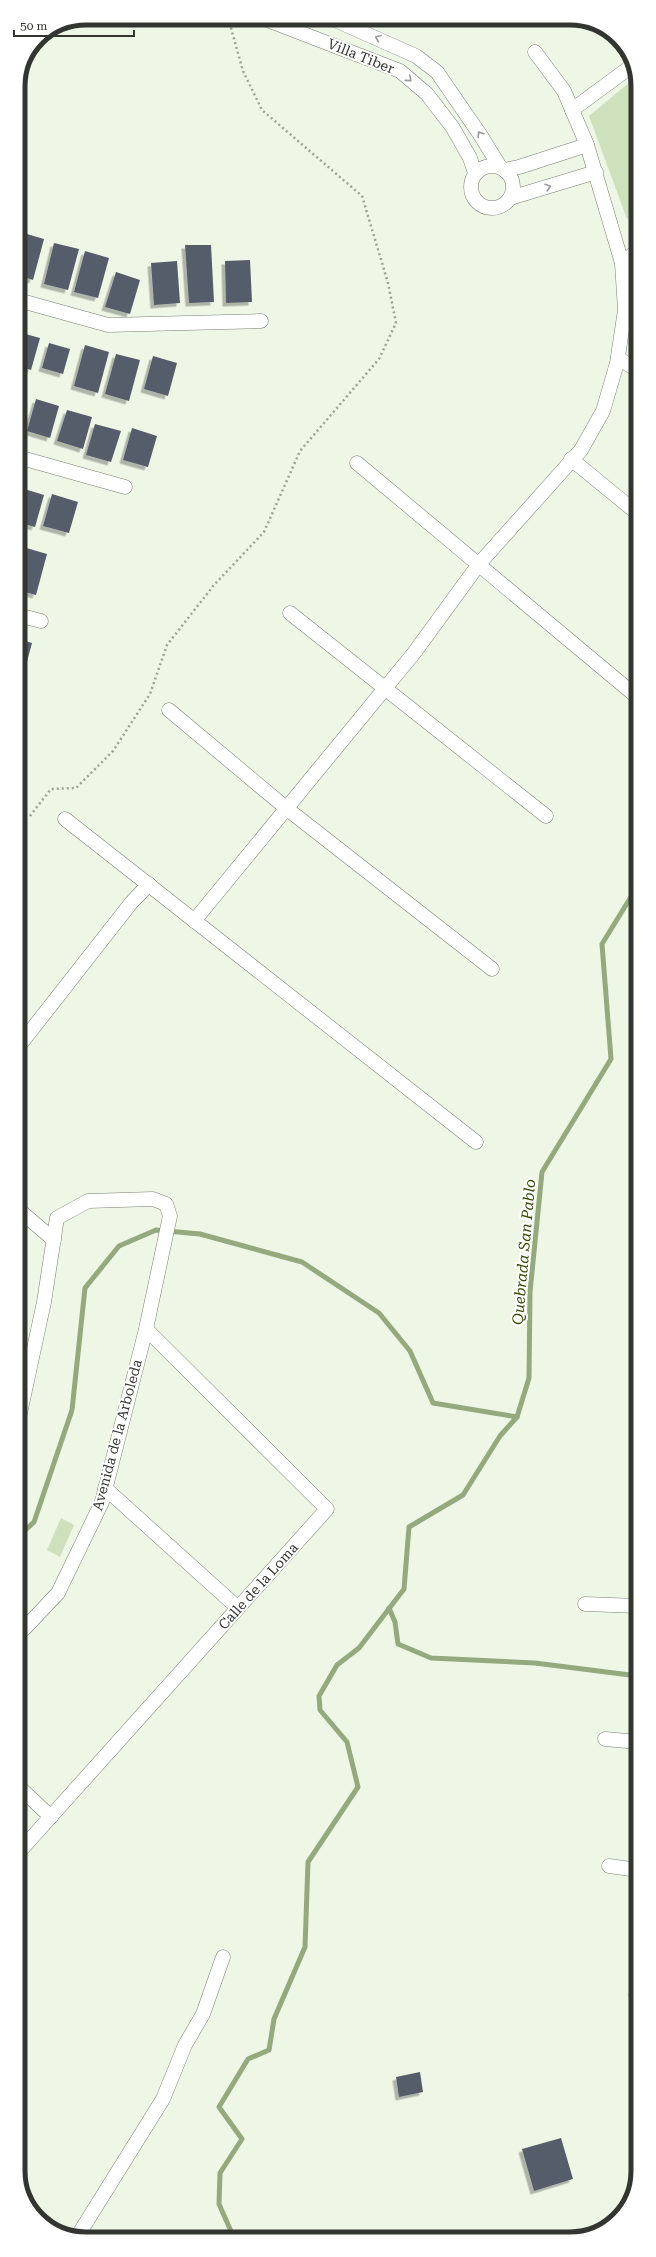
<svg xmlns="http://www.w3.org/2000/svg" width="656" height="2257" font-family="'Roboto Serif',serif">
	<defs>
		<filter id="shadow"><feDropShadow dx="-3.5" dy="3.5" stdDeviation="0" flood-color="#0004"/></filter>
	</defs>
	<rect width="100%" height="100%" fill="#eef6e6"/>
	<g fill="#cfe1bc">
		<polygon points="636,77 637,212 627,219 589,116"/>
		<polygon points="61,1518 74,1525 60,1557 47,1550"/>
	</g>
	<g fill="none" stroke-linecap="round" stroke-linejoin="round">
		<g stroke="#94a97e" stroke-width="5">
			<polyline points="19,1536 34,1522 72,1410 85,1288 119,1246 156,1230 200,1234 302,1262 379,1313 410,1351 433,1403 517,1417"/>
			<polyline points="389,1608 395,1622 398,1644 431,1658 535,1663 638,1676"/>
			<polyline points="234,2238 219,2204 220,2173 242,2139 219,2107 248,2059 269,2050 274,2019 305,1947 308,1862 358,1787 347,1742 320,1710 319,1696 337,1665 359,1648 404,1589 409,1527 463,1495 500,1436 517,1417 529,1378 530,1292 542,1172 611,1059 602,944 637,887"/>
		</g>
	</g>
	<g fill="#555d6a" filter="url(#shadow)">
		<polygon points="20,232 44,239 33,280 18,275 18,240"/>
		<polygon points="54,243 79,249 68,290 44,284"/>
		<polygon points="185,245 211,245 214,302 189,303"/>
		<polygon points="85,251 109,258 98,298 74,292"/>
		<polygon points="250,260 252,302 226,303 225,261"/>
		<polygon points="177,261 180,303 154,305 151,263"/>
		<polygon points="116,272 140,280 130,314 105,307"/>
		<polygon points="18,332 40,338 31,370 18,366"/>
		<polygon points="49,343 70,349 63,374 42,368"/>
		<polygon points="85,345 109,352 98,393 74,386"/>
		<polygon points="116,354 140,360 129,401 105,394"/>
		<polygon points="153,356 177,363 168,396 144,389"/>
		<polygon points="18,394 23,395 19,412 18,412"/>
		<polygon points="36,399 59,406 50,438 27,431"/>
		<polygon points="67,410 92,417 83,449 57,441"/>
		<polygon points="95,424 121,431 111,462 86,455"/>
		<polygon points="132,428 157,436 148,467 123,460"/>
		<polygon points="21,488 44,495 35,527 18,522 18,498"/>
		<polygon points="52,494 78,502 69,533 43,526"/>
		<polygon points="23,547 47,554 36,595 18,590 18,565"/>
		<polygon points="18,639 32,643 21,684 18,683"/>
		<polygon points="420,2072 423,2092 399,2097 396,2077"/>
		<polygon points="561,2138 573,2179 534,2191 522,2149"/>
	</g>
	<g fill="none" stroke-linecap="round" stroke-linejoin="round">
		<g stroke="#7a8173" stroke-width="15">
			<g id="minor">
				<polyline points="335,20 416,56 437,72 481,136 500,167"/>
				<polyline points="270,21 400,71 427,94 453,128 470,158 475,173"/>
				<polyline points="572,110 633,65"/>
				<circle cx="492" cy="187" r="21"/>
				<polyline points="504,170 519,167 587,145"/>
				<polyline points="510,198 596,172"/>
				<polyline points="622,263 637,251"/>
				<polyline points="18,300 108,325 261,321"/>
				<polyline points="618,358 637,370"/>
				<polyline points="18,457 125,487"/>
				<polyline points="571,459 637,513"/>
				<polyline points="357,463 636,696"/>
				<polyline points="290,613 546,816"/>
				<polyline points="18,615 41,621"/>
				<polyline points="169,710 286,808 492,969"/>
				<polyline points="65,819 476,1142"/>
				<polyline points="194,921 414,653 479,564 581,450 603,411 617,363 625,310 622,263 587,145 564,91 535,52"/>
				<polyline points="19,1046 131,903 149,884"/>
				<polyline points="19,1210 54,1240"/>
				<polyline points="19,1418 44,1302 57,1218 88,1201 153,1199 166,1204 170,1216 146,1329 102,1502 58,1593 25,1628 19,1632"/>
				<polyline points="105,1488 238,1608"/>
				<polyline points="585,1604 638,1606"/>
				<polyline points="605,1739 638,1742"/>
				<polyline points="19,1787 51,1817"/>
				<polyline points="19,1852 327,1509 146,1329"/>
				<polyline points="609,1866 638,1870"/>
				<polyline points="636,1995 638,1995"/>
				<polyline points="77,2237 163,2099 185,2045 203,2014 223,1957"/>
			</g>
		</g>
		<polyline stroke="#9ca296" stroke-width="2.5" stroke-dasharray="2 3" stroke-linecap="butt" points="30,816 51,789 76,788 113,751 150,694 167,645 214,585 264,532 300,451 379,359 396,323 388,283 362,196 262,110 243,71 229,21"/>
		<use href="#minor" stroke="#fff" stroke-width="14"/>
	</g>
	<defs><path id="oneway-chevron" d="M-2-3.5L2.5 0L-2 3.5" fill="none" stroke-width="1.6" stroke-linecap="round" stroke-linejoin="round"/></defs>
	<g stroke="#999a98">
		<use href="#oneway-chevron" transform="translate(378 38) rotate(-158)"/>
		<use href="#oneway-chevron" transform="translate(409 79) rotate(40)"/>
		<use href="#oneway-chevron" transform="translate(480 134) rotate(-123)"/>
		<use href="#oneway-chevron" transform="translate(548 187) rotate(-17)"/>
	</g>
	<g text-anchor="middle" stroke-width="4" stroke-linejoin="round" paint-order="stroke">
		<g font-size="14" fill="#333630" stroke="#fff">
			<text transform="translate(361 56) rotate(22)" y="5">Villa Tiber</text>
			<text transform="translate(117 1435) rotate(-75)" y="5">Avenida de la Arboleda</text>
			<text transform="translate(258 1586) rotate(-48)" y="5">Calle de la Loma</text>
		</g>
		<g font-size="15" font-style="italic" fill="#304903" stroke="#fff">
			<text transform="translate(524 1252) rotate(-85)" y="5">Quebrada San Pablo</text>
		</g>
	</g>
	<path d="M0 0H656V2257H0ZM86 25H570A61 61 0 0 1 631 86V2171A61 61 0 0 1 570 2232H86A61 61 0 0 1 25 2171V86A61 61 0 0 1 86 25Z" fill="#fff" fill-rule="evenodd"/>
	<path fill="none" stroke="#333630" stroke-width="5" d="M86 25H570A61 61 0 0 1 631 86V2171A61 61 0 0 1 570 2232H86A61 61 0 0 1 25 2171V86A61 61 0 0 1 86 25Z"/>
	<path d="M14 30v6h120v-6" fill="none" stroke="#333630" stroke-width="2"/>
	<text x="20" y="30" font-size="12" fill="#333630" stroke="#ffffff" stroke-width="3" paint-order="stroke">50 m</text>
</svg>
